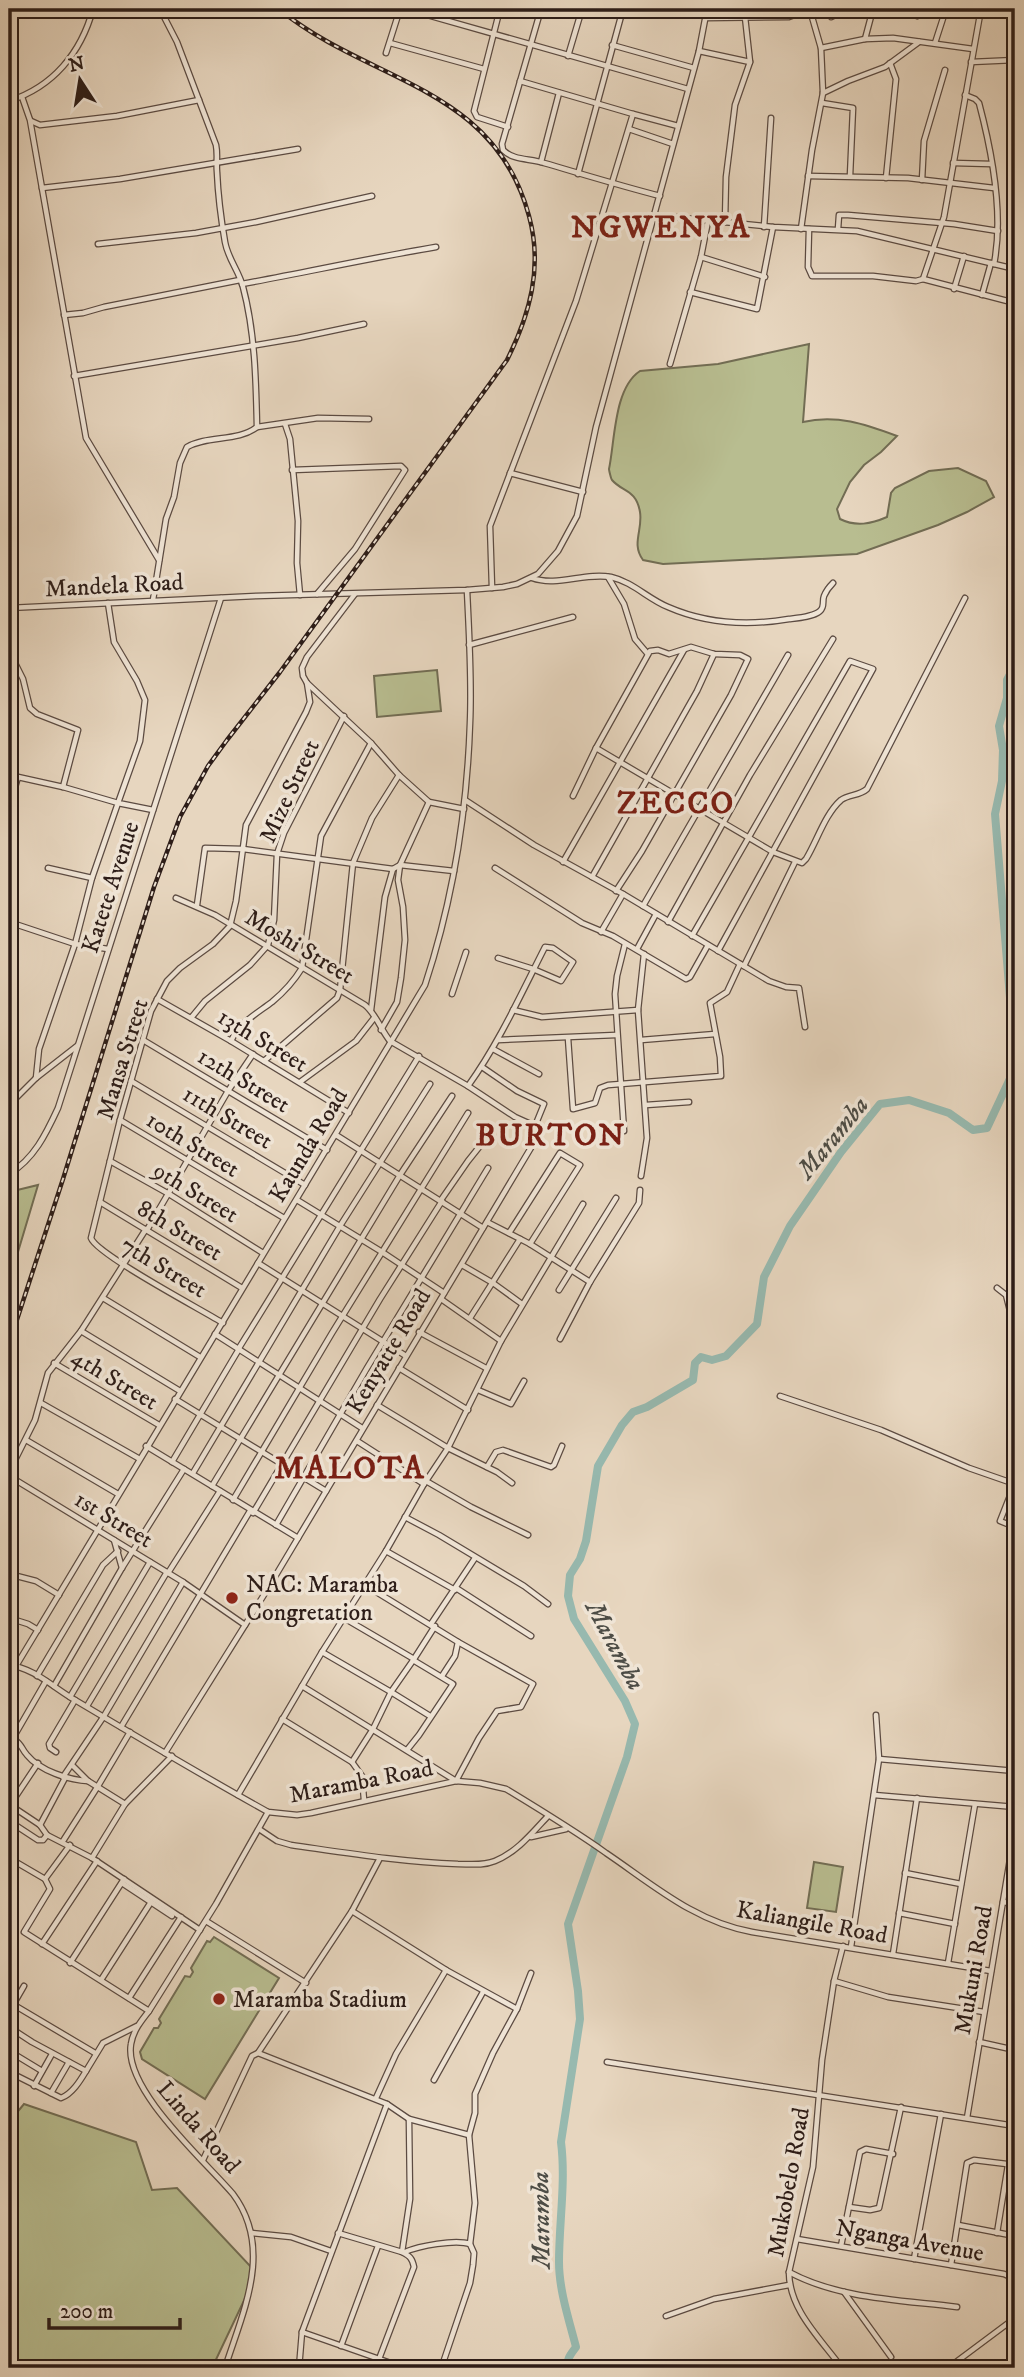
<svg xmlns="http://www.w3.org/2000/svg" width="1024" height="2377" font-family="'IM FELL DW Pica',serif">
	<rect width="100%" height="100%" fill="#e7d6bf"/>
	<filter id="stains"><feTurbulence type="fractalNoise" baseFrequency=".00286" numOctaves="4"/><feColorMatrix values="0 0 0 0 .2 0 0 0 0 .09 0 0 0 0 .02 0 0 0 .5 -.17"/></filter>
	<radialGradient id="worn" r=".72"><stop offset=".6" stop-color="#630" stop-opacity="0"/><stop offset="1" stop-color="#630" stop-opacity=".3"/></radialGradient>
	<g fill="#b8bd90" stroke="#726d54" stroke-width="2">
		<path d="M809 344 803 422C836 414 865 424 897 436L881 452 864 465 850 482 837 509 840 519C856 527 871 524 887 517L891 493 895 488 929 471 958 468 986 481 994 497 967 512 938 525 857 554 663 564 643 560C631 544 643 530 640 512 636 489 622 492 612 480 611 479 609 470 609 469 615 440 614 388 640 371L718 364Z"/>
		<polygon points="437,670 441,711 377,717 374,676"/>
		<polygon points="38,1185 9,1282 9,1192"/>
		<polygon points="814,1862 843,1867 836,1912 807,1908"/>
		<polygon points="214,1937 279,1978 205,2099 142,2059 140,2052 154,2028 158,2028 161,2023 159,2019 185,1976 190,1977 193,1972 191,1968 207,1941 210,1942"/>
		<polygon points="24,2104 136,2142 152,2190 177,2188 252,2268 249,2290 212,2368 9,2368 9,2122"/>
	</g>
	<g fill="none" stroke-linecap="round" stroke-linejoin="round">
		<polyline stroke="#6d7b73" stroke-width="2" points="1003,750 1015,739"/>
		<g stroke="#97b9af" stroke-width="8">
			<polyline points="1015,665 1007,680 1007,698 999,726 1003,750 1002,781 995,814 1015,1059"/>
			<path d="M568 2368C566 2359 571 2354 576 2347 569 2320 559 2290 559 2262 559 2222 566 2182 561 2142L580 2019 578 1991 568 1924 627 1757 635 1724 625 1701 574 1619 568 1596 570 1575 580 1559 586 1541 598 1466 622 1425 633 1412 647 1407 693 1380 695 1363 701 1357 712 1360 726 1356 757 1324 764 1277 790 1226 841 1152 880 1104 909 1100 949 1113 973 1130 987 1128 1015 1068"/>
		</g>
		<g stroke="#5c4b42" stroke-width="7">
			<g id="minor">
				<polyline points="406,9 688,89"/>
				<polyline points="500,9 474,111 477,117 508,127"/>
				<path d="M541 9 502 144 503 150C514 161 530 158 544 163 582 174 621 186 660 196"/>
				<polyline points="699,9 707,11"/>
				<polyline points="825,9 831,17 847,9"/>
				<polyline points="917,16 921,9"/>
				<polyline points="706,18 789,17 811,9"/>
				<polyline points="865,39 873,9"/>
				<polyline points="390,43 484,69"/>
				<polyline points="935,43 946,9"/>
				<polyline points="612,45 694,68"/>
				<polyline points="821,48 865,39 893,38 973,49"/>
				<polyline points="699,51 750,62"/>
				<polyline points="386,53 400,9"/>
				<polyline points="568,56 582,9"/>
				<polyline points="971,62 1015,60"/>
				<polyline points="823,93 848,81 885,67 919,42"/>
				<path d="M965 95 975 99 979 103C992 152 1004 214 994 264"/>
				<polyline points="22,97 30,120 86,438 159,560"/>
				<path d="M9 101C53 87 81 53 93 9"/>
				<polyline points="822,103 853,108 850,176"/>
				<polyline points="633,114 678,126"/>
				<polyline points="31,121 40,125 117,116 199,100"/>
				<polyline points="629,129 673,144"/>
				<polyline points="541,162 559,93"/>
				<polyline points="953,163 991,164"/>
				<polyline points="578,174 623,9"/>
				<polyline points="808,176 908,178 994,188"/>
				<polyline points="886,178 896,79 890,63"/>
				<polyline points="922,180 924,141 945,70"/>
				<polyline points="42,188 120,179 298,149"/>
				<polyline points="654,215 773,227 857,231 1015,269"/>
				<polyline points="725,222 726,177 735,105 750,62 745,17 746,9"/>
				<polyline points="764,227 771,118"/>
				<polyline points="801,229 812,150 823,93 821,48 810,10"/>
				<polyline points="809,229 808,267 812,276 873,276 916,281 923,279 944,217 981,9"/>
				<polyline points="838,229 839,215 848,215 954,224 998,231"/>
				<polyline points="98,244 196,233 256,222 372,196"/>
				<polyline points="701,257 765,277"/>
				<polyline points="923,279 1015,303"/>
				<path d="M242 284C307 272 371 258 436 247"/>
				<polyline points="954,289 964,256"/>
				<polyline points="690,292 757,309 773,227"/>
				<polyline points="982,295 991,263"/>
				<polyline points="64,315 83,313 104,307 240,280"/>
				<polyline points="670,364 701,257 708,221"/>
				<polyline points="74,376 298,338 364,324"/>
				<polyline points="285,424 290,439 298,521 297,563 300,595"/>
				<polyline points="257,427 318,418 369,419"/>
				<polyline points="292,470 401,466 405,470 355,549 317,594"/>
				<polyline points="510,473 583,492"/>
				<polyline points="608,577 624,604 635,639 647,653"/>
				<path d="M532 578C557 587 585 572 611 577 633 582 648 599 668 607 707 624 748 626 789 619 798 618 813 617 820 611 825 607 822 601 824 596 826 591 829 587 833 583"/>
				<polyline points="492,588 490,526 576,301 633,114 520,81"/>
				<polyline points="355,594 307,657 302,668 303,676 307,683 371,743 399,775 429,802 464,809"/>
				<path d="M153 600 166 519 174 497 180 463 187 447C208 435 238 442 257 427 256 380 255 332 243 287 239 271 228 259 225 242 221 219 218 195 217 172 216 162 218 155 216 145L177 42 160 9"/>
				<polyline points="108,603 114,642 137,681 145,700 140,741 118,803 153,810"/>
				<polyline points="9,608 256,596 467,590 503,587 517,584 538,574 558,551 577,516 596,427 699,51 707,9"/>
				<polyline points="10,608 15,663 23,679 30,708 37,714 78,730 63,787"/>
				<polyline points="469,645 573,617"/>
				<path d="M596 748 773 852 802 863 806 859C817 841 825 814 841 800 849 794 859 796 867 789L965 598"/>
				<polyline points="9,775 63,787 118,803 92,878 75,944 39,1049 36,1078"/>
				<polyline points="573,796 596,748 650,651 658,650 669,654 691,647 714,654 740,655 748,659 731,695 642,851 616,891"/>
				<polyline points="465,800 534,845 623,894 769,981 786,987 799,988 805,1027"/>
				<polyline points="9,808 18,777"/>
				<polyline points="563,862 684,650"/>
				<polyline points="48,868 92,878"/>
				<polyline points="495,868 582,923 613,936 686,979 690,977 708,945"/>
				<polyline points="592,877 697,691 714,654"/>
				<path d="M176 898 215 915 365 1005C376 1014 381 1030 390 1041L468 1086C499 1043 521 994 545 947L553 948 573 962 561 981 533 969 498 958"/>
				<polyline points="197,905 205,848 243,849 393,869 400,865 454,871"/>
				<polyline points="643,906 788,655"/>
				<polyline points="9,922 75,944 108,949"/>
				<polyline points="668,922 750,775 833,639"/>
				<polyline points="601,932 623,894"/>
				<polyline points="692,936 850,661 873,669 718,951"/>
				<polyline points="637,949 656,914"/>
				<polyline points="744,966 795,862"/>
				<polyline points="452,994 466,952"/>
				<polyline points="157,999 231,1041 349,1113"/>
				<polyline points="371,1010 385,897 393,869"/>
				<polyline points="513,1010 542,1017 638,1010"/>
				<polyline points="191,1018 205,1001 250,965 268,945 274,920 277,854 284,833 344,716"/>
				<polyline points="381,1030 397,1002 401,978 405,940 403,907 398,880 400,865 429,802"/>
				<polyline points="568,1038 573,1109 595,1103 600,1088 608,1085 721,1076 720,1057 710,1003 727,992 740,964"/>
				<polyline points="143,1040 327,1150"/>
				<polyline points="498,1040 616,1035"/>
				<polyline points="641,1040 715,1034"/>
				<path d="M231 1041C239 1023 256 1014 272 1002 284 992 294 981 302 968L321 836 371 743"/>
				<polyline points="493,1049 539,1074"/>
				<polyline points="264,1061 337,998 340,990 353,863 372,818 399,775"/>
				<polyline points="131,1081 305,1185"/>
				<polyline points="300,1082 356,1041 374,1018"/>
				<polyline points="468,1086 515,1117 535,1126 544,1104 517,1091 482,1067"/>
				<polyline points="9,1105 36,1078 77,1046"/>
				<polyline points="646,1105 689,1102"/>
				<polyline points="120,1120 284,1218"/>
				<polyline points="624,1131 615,994 617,976 625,944"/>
				<polyline points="336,1135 483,1228"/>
				<polyline points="110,1161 169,1194 263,1253"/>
				<path d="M9 1174C34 1159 46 1134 58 1108L221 598"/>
				<polyline points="641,1176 647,1138 638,1010 644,954"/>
				<polyline points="297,1200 382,1252 444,1293"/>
				<polyline points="441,1200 468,1161 492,1131"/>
				<polyline points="100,1202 242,1288"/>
				<polyline points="487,1222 530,1244 590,1282"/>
				<polyline points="147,1230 228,1091 253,1054"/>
				<polyline points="509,1233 560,1153 580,1165 530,1244"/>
				<polyline points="258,1263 406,1356"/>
				<polyline points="462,1265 493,1283 522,1304"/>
				<polyline points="997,1288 1006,1295 1015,1331"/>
				<polyline points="559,1290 616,1198"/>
				<polyline points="103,1298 200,1357"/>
				<polyline points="441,1299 501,1341"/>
				<polyline points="470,1318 520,1239"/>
				<path d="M223 1323C202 1310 96 1254 91 1238L120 1120 151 1011 167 981 180 968 213 944 230 926 236 901 246 825 306 712 310 702 307 683"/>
				<polyline points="81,1331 180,1391"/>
				<polyline points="419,1332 486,1368"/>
				<polyline points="215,1334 362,1428"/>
				<polyline points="560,1339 590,1282 639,1203 640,1190"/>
				<polyline points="239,1348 419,1056"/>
				<polyline points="54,1363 159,1425"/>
				<polyline points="399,1368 468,1410"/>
				<polyline points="478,1390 511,1404 524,1381"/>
				<polyline points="780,1396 881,1430 969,1468 1015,1484"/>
				<polyline points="175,1399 326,1491"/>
				<polyline points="41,1403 138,1458"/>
				<polyline points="377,1405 448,1448 497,1472 512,1483"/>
				<polyline points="26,1440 118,1494"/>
				<polyline points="357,1441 424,1484"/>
				<polyline points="146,1446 298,1538"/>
				<polyline points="172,1462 239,1349"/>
				<polyline points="487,1467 496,1452 503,1450 551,1467 554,1465 562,1446"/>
				<polyline points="9,1472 35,1420 48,1373 81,1331 146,1229"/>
				<polyline points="193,1473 340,1226 430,1084"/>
				<polyline points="9,1476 183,1582 245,1625"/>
				<polyline points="426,1481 471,1507 528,1535"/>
				<polyline points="1015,1483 1000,1521 1015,1527"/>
				<polyline points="212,1486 400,1175 452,1096"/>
				<polyline points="233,1500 332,1333 468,1113"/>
				<polyline points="253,1513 380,1299 442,1201"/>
				<polyline points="405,1517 439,1535 524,1586 548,1604"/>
				<polyline points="276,1525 367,1368 488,1168"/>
				<polyline points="114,1540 122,1568"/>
				<polyline points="386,1551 455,1590"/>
				<polyline points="168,1573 220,1491"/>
				<polyline points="9,1574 36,1581 59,1595"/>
				<polyline points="365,1585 458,1642 455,1656 442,1676"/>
				<polyline points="456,1588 531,1636"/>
				<polyline points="9,1618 28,1624 38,1630"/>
				<polyline points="431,1624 475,1558"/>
				<polyline points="322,1652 391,1692 414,1659 344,1618"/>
				<polyline points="414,1659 435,1626"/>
				<path d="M9 1665C34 1668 54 1688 75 1700 139 1738 203 1776 268 1812L297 1815 311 1813 456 1781 480 1783 506 1789C539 1809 575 1831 606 1853 652 1884 695 1922 752 1932L991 1971"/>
				<path d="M16 1666 425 985C453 900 467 812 470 723 472 679 469 634 467 590"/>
				<polyline points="37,1676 103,1565 118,1551"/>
				<polyline points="54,1686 122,1568 184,1469"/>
				<polyline points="302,1686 456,1781 479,1738 497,1711 521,1707 533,1684 458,1642"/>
				<polyline points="70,1697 150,1562"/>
				<polyline points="87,1706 167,1572"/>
				<polyline points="282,1719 352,1762 362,1776 364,1800"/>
				<polyline points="121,1727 250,1511"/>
				<path d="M13 1738C24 1747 20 1747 27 1755 40 1771 69 1780 88 1781"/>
				<polyline points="9,1745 46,1681"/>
				<polyline points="407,1750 419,1735 453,1684 413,1660"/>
				<polyline points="56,1752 50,1748 49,1744 75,1700"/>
				<polyline points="165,1753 267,1590 532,1146"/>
				<polyline points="879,1759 1015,1771"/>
				<polyline points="352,1762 373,1729 391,1692 430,1716"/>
				<polyline points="72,1765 88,1781 125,1804"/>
				<polyline points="63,1777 104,1716 183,1582"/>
				<polyline points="238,1795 322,1652 386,1551 424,1484 448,1448 501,1341 583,1204"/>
				<polyline points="874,1795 1015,1807"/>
				<polyline points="9,1821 38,1840 43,1840 47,1835 40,1825 10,1805 38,1763"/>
				<polyline points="40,1825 65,1778"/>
				<path d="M259 1829 277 1841 291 1845C347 1853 401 1862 458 1864 470 1864 483 1866 495 1861 517 1852 532 1833 548 1816"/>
				<polyline points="47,1835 92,1858 200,1930"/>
				<polyline points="531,1837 566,1829"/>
				<polyline points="63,1841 98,1786 130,1732"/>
				<polyline points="9,1858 45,1879 50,1889 24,1932 149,2011"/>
				<polyline points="92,1858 125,1804 172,1756"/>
				<polyline points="905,1873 961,1884"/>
				<polyline points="45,1879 70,1845"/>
				<polyline points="122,1883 172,1916"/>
				<polyline points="1003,1902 1015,1904"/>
				<polyline points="352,1911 446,1970 517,2009"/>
				<polyline points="899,1913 955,1924"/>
				<polyline points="206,1921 306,1983"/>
				<polyline points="42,1944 97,1861"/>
				<polyline points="851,1947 879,1759 876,1715"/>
				<polyline points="893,1954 917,1798"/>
				<polyline points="70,1963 124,1879"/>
				<polyline points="948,1963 975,1804"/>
				<polyline points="101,1980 151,1902"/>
				<polyline points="834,1981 888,1997 984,2012"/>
				<polyline points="129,1998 181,1917"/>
				<polyline points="9,2002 95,2053"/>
				<polyline points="9,2012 24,1986"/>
				<polyline points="9,2027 32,2042 86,2071 103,2043 137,2026"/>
				<polyline points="979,2042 1015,2050"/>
				<polyline points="9,2051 42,2071"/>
				<polyline points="258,2053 387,2104 302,2332 405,2368"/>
				<polyline points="607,2062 1015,2126"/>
				<path d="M9 2072 61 2098C72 2094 80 2081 86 2071"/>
				<polyline points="434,2080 483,1992"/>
				<polyline points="34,2086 52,2054"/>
				<polyline points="51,2093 69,2062"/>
				<polyline points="376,2098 396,2054 446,1970"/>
				<polyline points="387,2104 409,2119 469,2135"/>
				<polyline points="967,2118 1015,1829"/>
				<polyline points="203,2160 252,2056 258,2053 352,1911 380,1858"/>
				<polyline points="849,2207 870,2210 879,2208 901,2107"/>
				<polyline points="958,2225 1015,2236"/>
				<polyline points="252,2233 291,2237 331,2251"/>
				<path d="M338 2233 402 2252C409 2256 412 2257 414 2267L379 2359"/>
				<polyline points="997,2233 1008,2165"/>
				<polyline points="797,2239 1004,2274 1015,2279"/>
				<polyline points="841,2246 860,2152 866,2149 893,2154"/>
				<polyline points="402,2252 410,2199 409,2119"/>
				<path d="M405 2252C419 2246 455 2239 470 2244"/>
				<polyline points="914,2259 941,2114"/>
				<polyline points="951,2265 967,2163 974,2160 1015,2165"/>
				<path d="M789 2272C839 2299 902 2300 957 2307"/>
				<polyline points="844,2292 891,2357"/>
				<polyline points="666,2316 714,2299 789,2285"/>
				<polyline points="341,2346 378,2246"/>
				<path d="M225 2368C243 2311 274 2249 233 2194 205 2161 123 2089 131 2044 133 2031 141 2021 149 2011L216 1904 268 1812"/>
				<polyline points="299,2368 302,2332"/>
				<polyline points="440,2368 444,2360 470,2283 473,2265 474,2253 470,2244 475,2203 469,2135 475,2113 475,2094 493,2053 517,2009 531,1973"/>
				<path d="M842 2368C821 2339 789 2310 789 2272L813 2167 822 2060 834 1981 843 1946"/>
				<polyline points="948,2368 1015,2318"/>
			</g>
		</g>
		<use href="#minor" stroke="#efe4d5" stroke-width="4.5"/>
		<g stroke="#2d1d18" stroke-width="4.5">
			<path id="rail" d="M9 1344 63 1179 154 887 180 817 208 766 227 740 280 672 507 360C530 314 543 267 529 216 494 85 369 83 279 9"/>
		</g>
		<use href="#rail" stroke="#efe4d5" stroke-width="2" stroke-dasharray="5" stroke-linecap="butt"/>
	</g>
	<g fill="#8f2418" stroke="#efe4d5" stroke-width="2.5">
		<circle cx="232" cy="1598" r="7"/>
		<circle cx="219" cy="1999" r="7"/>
	</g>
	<g text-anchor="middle" stroke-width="7" stroke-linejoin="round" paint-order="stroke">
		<g font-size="24" fill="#2d1d18" stroke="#efe4d5">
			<text transform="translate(114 585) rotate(-3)" y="8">Mandela Road</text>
			<text transform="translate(289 791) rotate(-65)" y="8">Mize Street</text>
			<text transform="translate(110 887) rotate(-72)" y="8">Katete Avenue</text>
			<text transform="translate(300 946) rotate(31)" y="8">Moshi Street</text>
			<text transform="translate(263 1040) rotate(31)" y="8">13th Street</text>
			<text transform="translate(122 1059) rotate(-73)" y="8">Mansa Street</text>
			<text transform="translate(244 1080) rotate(31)" y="8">12th Street</text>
			<text transform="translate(228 1117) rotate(31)" y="8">11th Street</text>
			<text transform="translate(193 1144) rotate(31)" y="8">10th Street</text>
			<text transform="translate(308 1145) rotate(-59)" y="8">Kaunda Road</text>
			<text transform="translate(196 1192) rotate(31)" y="8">9th Street</text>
			<text transform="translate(180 1230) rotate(31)" y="8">8th Street</text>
			<text transform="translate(164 1267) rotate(31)" y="8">7th Street</text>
			<text transform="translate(388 1351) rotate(-59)" y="8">Kenyatte Road</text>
			<text transform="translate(115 1379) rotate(31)" y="8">4th Street</text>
			<text transform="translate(114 1519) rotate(31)" y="8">1st Street</text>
			<text transform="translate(361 1781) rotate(-11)" y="8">Maramba Road</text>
			<text transform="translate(812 1922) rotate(10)" y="8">Kaliangile Road</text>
			<text transform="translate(973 1970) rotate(-80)" y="8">Mukuni Road</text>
			<text transform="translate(199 2127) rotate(49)" y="8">Linda Road</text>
			<text transform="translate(788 2182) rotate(-80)" y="8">Mukobelo Road</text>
			<text transform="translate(910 2240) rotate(10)" y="8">Nganga Avenue</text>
		</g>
		<g font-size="24" fill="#2d1d18" stroke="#efe4d5" text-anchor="start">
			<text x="246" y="1592">NAC: Maramba<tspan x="246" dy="28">Congretation</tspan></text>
			<text x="233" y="2007">Maramba Stadium</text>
		</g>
		<g font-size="26" font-style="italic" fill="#4d4c45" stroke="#efe4d5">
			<text transform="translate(832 1137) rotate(-51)" y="9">Maramba</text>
			<text transform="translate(616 1645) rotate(62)" y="9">Maramba</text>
			<text transform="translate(540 2220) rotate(-91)" y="9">Maramba</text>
		</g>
		<g font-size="32" font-weight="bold" letter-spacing="2" fill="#7a1f14" stroke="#efe4d5">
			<text x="661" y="237">NGWENYA</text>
			<text x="676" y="813">ZECCO</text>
			<text x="551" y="1145">BURTON</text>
			<text x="350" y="1478">MALOTA</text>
		</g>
	</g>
	<rect width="1024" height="2377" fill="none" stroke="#e7d6bf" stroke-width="35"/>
	<rect x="10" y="10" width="1003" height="2356" fill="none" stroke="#2d1d18" stroke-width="3.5"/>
	<rect x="18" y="18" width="989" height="2342" fill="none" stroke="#2d1d18" stroke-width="2"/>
	<g transform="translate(80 80) rotate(348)" stroke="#efe4d5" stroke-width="5" paint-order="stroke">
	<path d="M0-5L12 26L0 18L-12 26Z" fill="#2d1d18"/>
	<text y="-10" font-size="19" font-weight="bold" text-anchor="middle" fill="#2d1d18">N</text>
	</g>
	<path d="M49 2318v10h131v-10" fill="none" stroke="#2d1d18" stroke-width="3.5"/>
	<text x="60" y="2318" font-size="21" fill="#2d1d18" stroke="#efe4d5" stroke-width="5" paint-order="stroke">200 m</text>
	<rect width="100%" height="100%" filter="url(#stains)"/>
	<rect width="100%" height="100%" fill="url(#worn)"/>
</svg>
